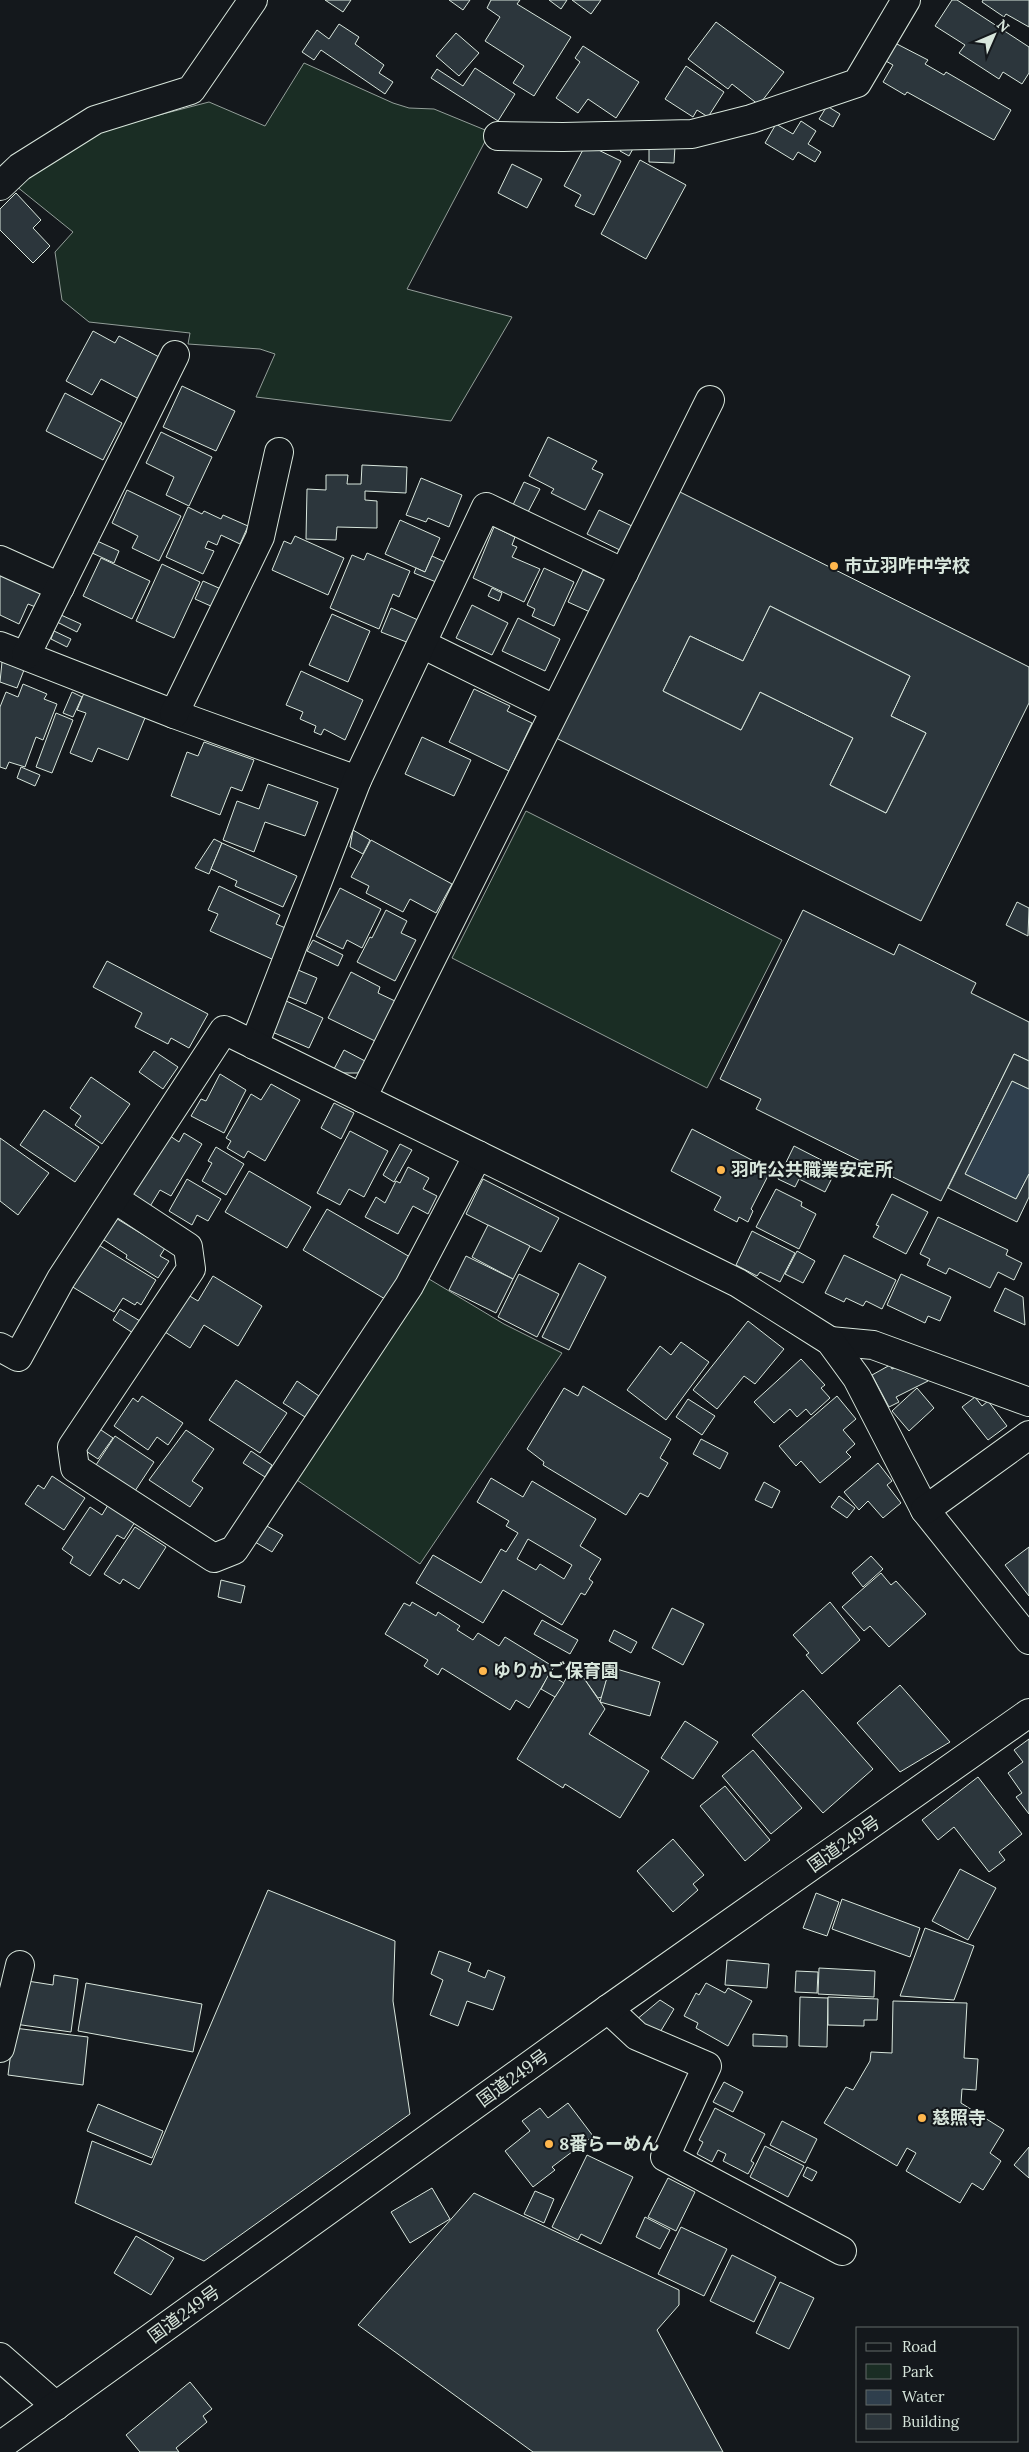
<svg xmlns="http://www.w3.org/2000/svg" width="1029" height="2452" font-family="Lora,'Noto Sans JP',serif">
	<rect width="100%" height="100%" fill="#14181c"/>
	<g fill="#1a2d24" stroke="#939e99">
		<polygon points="304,63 393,103 409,108 434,109 490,132 407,289 512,317 451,421 256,397 275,354 260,349 188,344 190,333 89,322 62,300 55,252 73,232 16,186 50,159 105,129 209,102 265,126"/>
		<polygon points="526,811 782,940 707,1088 452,958"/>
		<polygon points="429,1279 504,1324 562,1353 420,1564 294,1478"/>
	</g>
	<polygon fill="#2f3f4d" stroke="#939e99" points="1012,1081 1029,1089 1029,1174 1016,1199 965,1174"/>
	<g fill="#2c363c" stroke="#d8e6dc" fill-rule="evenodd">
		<polygon points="325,0 351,0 343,12"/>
		<polygon points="449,0 470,0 463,10"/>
		<polygon points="491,0 520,0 517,4 571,37 534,96 513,83 524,66 485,41 500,17 487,8"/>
		<polygon points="549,0 567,0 561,9"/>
		<polygon points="572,0 601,0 591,14"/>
		<polygon points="952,0 957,0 1029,47 1029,73 1022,84 1003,72 999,79 959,53 965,45 935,26"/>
		<polygon points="983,0 1029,0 1029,27 1006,14 1004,17 982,2"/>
		<polygon points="716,22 784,72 759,105 732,84 728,89 688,59"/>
		<polygon points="339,24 359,37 355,44 384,65 379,73 393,82 385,94 321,50 314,60 302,52 317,30 329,39"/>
		<polygon points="456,33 479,53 459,76 436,56"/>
		<polygon points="895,43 928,60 925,64 944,75 946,72 1011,110 994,140 907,92 905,95 883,82 893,65 884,60"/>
		<polygon points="583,46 639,82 616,118 588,99 578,113 556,98 580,62 575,58"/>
		<polygon points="686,66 724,92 708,117 697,110 693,117 665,99"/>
		<polygon points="475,68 515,94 498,121 431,78 437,69 463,86"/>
		<polygon points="827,106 840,114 833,127 819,119"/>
		<polygon points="801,121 816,131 808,144 821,152 815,162 798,152 793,160 765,143 776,124 793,134"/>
		<polygon points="626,140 635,145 629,156 620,151"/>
		<polygon points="586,144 621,161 594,215 575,206 581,195 564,186"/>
		<polygon points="649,145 675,146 674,163 649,162"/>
		<polygon points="640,160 686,185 646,259 601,234"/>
		<polygon points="512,164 542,179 527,208 498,193"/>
		<polygon points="16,193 41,220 33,228 50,246 33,263 0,230 0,209"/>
		<polygon points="93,331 115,343 119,336 161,358 139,399 101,379 92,395 66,381"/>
		<polygon points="182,386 235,411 216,451 163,427"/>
		<polygon points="65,393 122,423 103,460 46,431"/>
		<polygon points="161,432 212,457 189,506 166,495 174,477 146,463"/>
		<polygon points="548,437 597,461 592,469 603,474 585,510 551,493 554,489 529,476"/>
		<polygon points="362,465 407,467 406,493 365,491 365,500 377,501 377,528 337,527 336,540 306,539 307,489 326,490 326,475 348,475 347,484 361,484"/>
		<polygon points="421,478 462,495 449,527 428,518 426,522 406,515"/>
		<polygon points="524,482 540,489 527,514 512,507"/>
		<polygon points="127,490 181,516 159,561 132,548 138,536 112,523"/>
		<path d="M678 491 1029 667V703L921 921 556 738ZM770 606 910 676 891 716 926 733 886 813 830 785 853 738 760 692 741 730 663 691 690 636 743 661Z"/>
		<polygon points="188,507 202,514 204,511 221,519 223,515 248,526 240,544 221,535 217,545 208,541 205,548 214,551 203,574 166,557"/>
		<polygon points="599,510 638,529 626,553 587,534"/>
		<polygon points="400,520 440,538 425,572 385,554"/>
		<polygon points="494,527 515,537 512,545 517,547 512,557 540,569 524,602 473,578"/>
		<polygon points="295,536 344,558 328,595 272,570 284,541 291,544"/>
		<polygon points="95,540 119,551 114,563 90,552"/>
		<polygon points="367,553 410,571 399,597 393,594 379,629 330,608 352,555 364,560"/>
		<polygon points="432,556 445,562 436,582 414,573 416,568 425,572"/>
		<polygon points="101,558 150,581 132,619 83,596"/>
		<polygon points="162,564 200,582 174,638 136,621"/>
		<polygon points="0,565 47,586 38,608 28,604 19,624 0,615"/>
		<polygon points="544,568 574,582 554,626 532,616 535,609 527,605"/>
		<polygon points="583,570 605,580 590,612 568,602"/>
		<polygon points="203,581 221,589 213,607 195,599"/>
		<polygon points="492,588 502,593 499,601 488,596"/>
		<polygon points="472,605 508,623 492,655 456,638"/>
		<polygon points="770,606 910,676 891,716 926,733 886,813 830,785 853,738 760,692 741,730 663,691 690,636 743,661"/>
		<polygon points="391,608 418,620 409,643 381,632"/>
		<polygon points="332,614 370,631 348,682 309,665"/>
		<polygon points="61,615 81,624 77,632 57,622"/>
		<polygon points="518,618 560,639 545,671 502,651"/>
		<polygon points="54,631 71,639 67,647 51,639"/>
		<polygon points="2,662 24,670 17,688 0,682"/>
		<polygon points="301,671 363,700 345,740 324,729 321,735 314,732 316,726 300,719 303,712 286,705"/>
		<polygon points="23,684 47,694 44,699 57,704 43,740 36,737 25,767 9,762 6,769 0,767 0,707 6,692 18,697"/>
		<polygon points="474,689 510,706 507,711 532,723 509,771 449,742"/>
		<polygon points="72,692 82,697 73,717 63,713"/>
		<polygon points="84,693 147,713 128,760 98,748 92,762 70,753 86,713 77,710"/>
		<polygon points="56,713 73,720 52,773 36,767"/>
		<polygon points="422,737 471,760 454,796 405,774"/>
		<polygon points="204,742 254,760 242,791 231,787 220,815 171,796 187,752 198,756"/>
		<polygon points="21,767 40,775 35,786 17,778"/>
		<polygon points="268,784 318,802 305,836 265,822 254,852 223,840 237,801 259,809"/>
		<polygon points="353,830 370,840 363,854 350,847"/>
		<polygon points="214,839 222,843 209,874 195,868"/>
		<polygon points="371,840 452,884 436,913 410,899 403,912 366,893 369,886 351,877"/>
		<polygon points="222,843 297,876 283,907 235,886 237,881 211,869"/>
		<polygon points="219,886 280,915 276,924 288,929 274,960 210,931 218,914 208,910"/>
		<polygon points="340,888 381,909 362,948 347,940 343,949 316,936"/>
		<polygon points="1017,902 1029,908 1028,936 1006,925"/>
		<polygon points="386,910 407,921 401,933 416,940 395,981 357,962 370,937 372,938"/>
		<polygon points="803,910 894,955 899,944 976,983 971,993 1029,1022 1029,1061 1014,1054 941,1201 756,1109 761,1099 720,1079"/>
		<polygon points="313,940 343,955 338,966 307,951"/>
		<polygon points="107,961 208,1014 189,1048 171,1038 168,1044 135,1027 142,1013 93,987"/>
		<polygon points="298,970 317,978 306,1004 287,996"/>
		<polygon points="351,972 380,987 378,993 395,1001 375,1041 328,1018"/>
		<polygon points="284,1000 323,1018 309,1048 270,1031"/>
		<polygon points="344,1050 365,1061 358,1073 340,1073 334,1069"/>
		<polygon points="154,1051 178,1067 163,1089 139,1072"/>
		<polygon points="1014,1054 1029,1061 1029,1089 1012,1081 965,1174 1016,1199 1029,1174 1029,1197 1017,1222 948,1188"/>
		<polygon points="220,1074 246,1090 224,1133 191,1116 201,1099 206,1101"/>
		<polygon points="91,1077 130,1104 102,1144 75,1125 81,1116 70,1108"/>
		<polygon points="271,1084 300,1100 265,1161 248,1151 244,1158 227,1148 231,1141 226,1138 251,1094 261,1100"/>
		<polygon points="334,1103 354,1113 341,1139 321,1128"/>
		<polygon points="44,1110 99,1147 75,1182 20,1145"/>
		<polygon points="692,1129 771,1170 751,1209 753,1211 748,1222 739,1217 737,1222 714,1210 721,1197 671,1171"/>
		<polygon points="350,1131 388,1151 364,1197 349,1189 340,1205 317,1193"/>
		<polygon points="184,1133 202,1144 171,1196 160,1190 149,1208 128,1195 143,1169 148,1172 170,1136 179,1142"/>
		<polygon points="0,1138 49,1173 18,1215 0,1201"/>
		<polygon points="400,1144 412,1150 394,1182 383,1175"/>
		<polygon points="794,1146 837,1168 825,1192 799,1179 795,1187 778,1179"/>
		<polygon points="216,1147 244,1164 226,1195 202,1181 212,1163 208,1161"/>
		<polygon points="408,1167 429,1178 423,1189 437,1196 428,1214 413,1206 398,1234 365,1217 376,1197 385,1203 396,1181 400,1183"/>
		<polygon points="249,1171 311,1207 287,1248 225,1212"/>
		<polygon points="187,1179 221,1199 208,1221 197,1215 192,1225 169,1211"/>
		<polygon points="483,1179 559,1218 541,1252 466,1214"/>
		<polygon points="776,1189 802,1202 801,1206 816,1214 799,1249 756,1227"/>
		<polygon points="892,1194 928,1212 906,1254 873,1237 879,1226 876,1225"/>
		<polygon points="327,1209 410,1257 385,1299 303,1250"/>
		<polygon points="114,1217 165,1248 160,1256 169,1261 158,1278 126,1258 127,1255 101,1238"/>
		<polygon points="938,1217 1008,1250 1006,1255 1022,1263 1014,1280 998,1272 990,1288 949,1268 946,1274 927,1265 930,1259 920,1254"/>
		<polygon points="488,1225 530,1246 513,1279 472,1257"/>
		<polygon points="752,1231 795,1253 780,1282 760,1272 757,1276 736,1265"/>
		<polygon points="97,1244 156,1280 141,1305 137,1302 135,1305 123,1298 114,1312 71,1286"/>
		<polygon points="797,1251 815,1261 803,1283 785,1274"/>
		<polygon points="844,1255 896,1280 882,1309 866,1301 863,1306 846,1298 844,1302 825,1293"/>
		<polygon points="466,1256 513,1279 496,1313 449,1290"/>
		<polygon points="579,1263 606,1277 569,1350 542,1337"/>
		<polygon points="519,1274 559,1294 537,1337 498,1317"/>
		<polygon points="901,1274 951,1297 940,1321 928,1316 925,1323 887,1305"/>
		<polygon points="213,1276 262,1306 238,1346 204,1325 190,1348 165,1332 188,1295 198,1301"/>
		<polygon points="1005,1288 1023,1297 1025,1325 994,1311"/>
		<polygon points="120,1309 140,1321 133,1333 113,1320"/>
		<polygon points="748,1321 784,1349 755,1384 744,1376 717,1409 693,1390"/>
		<polygon points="681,1342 709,1362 666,1420 627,1390 660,1346 671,1355"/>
		<polygon points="801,1359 825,1385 821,1388 830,1398 811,1415 806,1409 797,1417 790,1409 774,1423 754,1402"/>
		<polygon points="903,1364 923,1371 928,1381 896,1397 899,1402 889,1407 872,1375 890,1365 892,1369"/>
		<polygon points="236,1380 287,1413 260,1453 209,1420"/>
		<polygon points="297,1381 319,1396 305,1417 283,1403"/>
		<polygon points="583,1386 671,1439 660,1458 668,1463 648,1497 640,1493 626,1515 543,1465 544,1462 527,1449 564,1388 578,1396"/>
		<polygon points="917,1388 934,1408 909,1431 892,1411"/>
		<polygon points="142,1396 183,1423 168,1445 157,1437 148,1450 114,1426 133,1398 138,1402"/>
		<polygon points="837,1396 856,1419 843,1430 855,1444 846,1452 851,1457 820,1483 801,1461 796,1466 779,1446"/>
		<polygon points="975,1397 982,1406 988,1401 1007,1426 988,1440 962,1407"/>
		<polygon points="688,1399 715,1416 702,1435 676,1417"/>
		<polygon points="98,1428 113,1438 98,1459 83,1449"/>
		<polygon points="186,1430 214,1449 192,1481 203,1488 190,1507 149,1480"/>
		<polygon points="115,1436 154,1462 133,1494 94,1468"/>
		<polygon points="701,1439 728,1453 720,1469 693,1454"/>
		<polygon points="251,1451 272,1465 265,1477 243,1463"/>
		<polygon points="878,1463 892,1481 887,1485 901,1503 883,1518 868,1501 859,1510 844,1492"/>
		<polygon points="52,1476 85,1498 64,1530 25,1504 38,1485 44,1489"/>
		<path d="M491 1478 523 1497 532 1481 596 1519 580 1546 601 1559 589 1579 593 1582 585 1595 581 1593 562 1625 503 1590 483 1623 416 1583 433 1555 481 1583 501 1549 506 1552 518 1533 506 1526 509 1521 477 1502ZM528 1539 572 1565 564 1579 540 1564 536 1570 517 1559Z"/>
		<polygon points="764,1482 780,1491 772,1508 755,1500"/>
		<polygon points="839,1496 855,1508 847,1518 831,1507"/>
		<polygon points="108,1505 135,1522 124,1539 117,1535 90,1576 70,1563 73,1557 62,1549 90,1507 102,1515"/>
		<polygon points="265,1525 283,1535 272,1552 255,1542"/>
		<polygon points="135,1527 166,1547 139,1589 123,1579 120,1584 104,1574"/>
		<polygon points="1029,1547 1029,1596 1005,1565"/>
		<polygon points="871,1556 883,1569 863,1587 852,1573"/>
		<polygon points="881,1573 891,1585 896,1581 926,1614 889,1647 870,1626 864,1631 842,1607"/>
		<polygon points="221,1580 245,1586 241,1603 218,1597"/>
		<polygon points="412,1602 436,1616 438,1612 460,1626 457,1630 473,1640 478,1633 499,1646 505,1637 554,1667 529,1708 516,1700 510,1710 442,1668 438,1675 424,1666 428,1660 385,1634 404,1603 410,1606"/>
		<polygon points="830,1602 860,1640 822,1674 806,1655 809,1653 793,1635"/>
		<polygon points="672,1608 704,1624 683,1665 652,1648"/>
		<polygon points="542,1620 578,1640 570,1654 534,1634"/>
		<polygon points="614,1630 637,1642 631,1653 609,1641"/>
		<polygon points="604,1665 610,1667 602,1697 598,1698 583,1677 572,1669"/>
		<polygon points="610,1667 660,1682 650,1716 600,1702"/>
		<polygon points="572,1669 583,1677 605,1709 589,1734 649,1771 620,1818 565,1784 563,1788 517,1759"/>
		<polygon points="549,1674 564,1683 555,1697 541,1689"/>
		<polygon points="900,1685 950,1742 900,1772 857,1723"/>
		<polygon points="803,1690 873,1769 823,1813 752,1735"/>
		<polygon points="685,1721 718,1742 693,1779 661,1758"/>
		<polygon points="1029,1739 1029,1814 1016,1797 1022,1793 1008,1773 1023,1762 1014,1750"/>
		<polygon points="753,1750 802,1808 771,1834 722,1776"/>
		<polygon points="978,1777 1022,1834 999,1852 1005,1860 989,1872 954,1827 938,1840 922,1820"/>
		<polygon points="725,1786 770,1840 745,1861 700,1806"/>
		<polygon points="673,1839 704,1875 693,1884 698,1890 673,1912 637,1871"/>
		<polygon points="960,1869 996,1888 968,1940 932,1921"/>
		<polygon points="268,1890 395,1941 393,2001 410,2114 204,2261 75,2203 92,2141 151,2165"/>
		<polygon points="816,1893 839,1902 827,1936 803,1928"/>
		<polygon points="842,1899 920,1928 910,1957 832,1929"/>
		<polygon points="925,1928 974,1946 954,2000 900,1996"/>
		<polygon points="439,1951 471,1963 468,1971 485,1978 488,1970 505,1977 493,2010 467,2001 458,2026 430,2015 443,1980 431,1974"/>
		<polygon points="727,1960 769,1964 767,1988 725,1985"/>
		<polygon points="819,1968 875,1971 874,1997 818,1994"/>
		<polygon points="796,1971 818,1972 817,1993 795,1992"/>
		<polygon points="54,1975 78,1979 71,2032 15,2024 21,1980 53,1985"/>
		<polygon points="86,1983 202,2004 193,2052 78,2031"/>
		<polygon points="706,1983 725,1993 728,1988 752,2001 728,2046 696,2028 698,2023 684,2016 696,1993 699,1995"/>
		<polygon points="800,1997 828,1998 827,2047 799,2046"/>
		<polygon points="828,1997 878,1999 877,2020 864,2020 864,2026 828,2025"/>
		<polygon points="660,2000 674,2009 659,2034 636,2020"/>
		<polygon points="893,2001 967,2003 964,2058 978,2059 976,2090 962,2089 961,2103 1004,2130 990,2153 1001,2161 983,2190 972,2183 960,2203 906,2171 916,2153 907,2148 897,2166 824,2123 846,2087 853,2090 870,2061 871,2052 892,2053"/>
		<polygon points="14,2028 88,2037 83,2085 8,2075"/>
		<polygon points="753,2034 787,2036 787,2047 753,2046"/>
		<polygon points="724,2082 743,2092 733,2112 713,2102"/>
		<polygon points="568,2103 593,2136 552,2167 555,2170 533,2187 505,2151 530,2131 522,2121 540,2108 548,2118"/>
		<polygon points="98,2104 163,2131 152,2158 87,2131"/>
		<polygon points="715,2108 765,2134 751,2161 754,2163 748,2174 723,2161 726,2154 718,2150 712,2162 697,2154 703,2142 699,2140"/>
		<polygon points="782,2121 817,2139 805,2163 770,2145"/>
		<polygon points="765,2146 804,2166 788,2197 750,2177"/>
		<polygon points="1029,2147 1029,2178 1014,2165"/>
		<polygon points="587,2155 633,2177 601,2244 581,2234 578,2240 552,2227"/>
		<polygon points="807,2167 817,2172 812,2181 803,2176"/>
		<polygon points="668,2178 695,2192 676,2231 648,2217"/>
		<polygon points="432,2188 450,2219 410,2243 391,2212"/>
		<polygon points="535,2191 554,2199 544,2223 524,2214"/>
		<polygon points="474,2193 679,2290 679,2305 657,2330 723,2452 533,2452 358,2325"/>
		<polygon points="645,2217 670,2230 660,2249 636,2237"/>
		<polygon points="681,2227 727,2249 704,2296 658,2274"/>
		<polygon points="136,2236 174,2258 151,2295 114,2273"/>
		<polygon points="732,2255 776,2277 754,2322 710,2301"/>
		<polygon points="780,2282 814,2298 789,2349 756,2333"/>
		<polygon points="190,2382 212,2409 203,2416 207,2422 176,2448 179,2452 140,2452 126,2435"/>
	</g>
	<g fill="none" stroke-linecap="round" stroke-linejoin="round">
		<g stroke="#d8e6dc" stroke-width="30">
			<g id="minor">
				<polyline points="498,136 563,137 692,134 751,119 857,83 906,0"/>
				<polyline points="0,186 20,167 95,120 191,90 253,0"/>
				<polyline points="0,560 60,587"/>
				<polyline points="422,644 554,709"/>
				<polyline points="0,646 174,714 357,780"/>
				<polyline points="26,655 175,355"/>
				<polyline points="174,714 260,537 279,452"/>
				<polyline points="254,1045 357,780 486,507 624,573"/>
				<polyline points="362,1098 710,400"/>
				<polyline points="115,1199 188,1247 191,1269 72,1447 75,1468 214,1558 234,1550 409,1286 478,1155"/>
				<polyline points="830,1341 873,1345 1029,1402"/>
				<polyline points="0,1347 18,1357 61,1279 224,1030 738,1283 830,1341 857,1378 925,1510 1029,1640"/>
				<polyline points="925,1510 1029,1435"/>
				<polyline points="608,2009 637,2036 707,2066 665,2157 842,2251"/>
				<polyline points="0,2048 20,1965"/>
				<polyline points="0,2357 56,2406"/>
			</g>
		</g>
		<g stroke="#d8e6dc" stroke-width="30">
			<polyline id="highway" points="0,2446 608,2009 1029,1713"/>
		</g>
		<use href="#minor" stroke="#14181c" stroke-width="28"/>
		<use href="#highway" stroke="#14181c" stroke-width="28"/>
	</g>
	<g fill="#ffb74d" stroke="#14181c" stroke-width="2">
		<circle cx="834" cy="566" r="5"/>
		<circle cx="721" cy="1170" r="5"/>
		<circle cx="483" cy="1671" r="5"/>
		<circle cx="922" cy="2118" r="5"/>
		<circle cx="549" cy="2144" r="5"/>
	</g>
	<g text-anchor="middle" stroke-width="4" stroke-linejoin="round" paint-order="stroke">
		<g font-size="18" font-weight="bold" fill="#d8e6dc" stroke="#14181c" text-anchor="start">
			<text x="844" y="572">市立羽咋中学校</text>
			<text x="731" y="1176">羽咋公共職業安定所</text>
			<text x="493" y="1677">ゆりかご保育園</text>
			<text x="932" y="2124">慈照寺</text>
			<text x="559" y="2150">8番らーめん</text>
		</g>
		<g font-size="18" fill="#d8e6dc" stroke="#14181c">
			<text transform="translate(844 1844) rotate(-35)" y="6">国道249号</text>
			<text transform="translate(513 2078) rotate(-36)" y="6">国道249号</text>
			<text transform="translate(184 2314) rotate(-36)" y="6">国道249号</text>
		</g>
	</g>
	<rect x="856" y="2327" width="162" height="115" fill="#14181c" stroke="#626a69"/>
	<rect x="866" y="2343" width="25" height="8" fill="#14181c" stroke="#626a69"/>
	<text x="902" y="2352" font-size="15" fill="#d8e6dc">Road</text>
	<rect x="866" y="2364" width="25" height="15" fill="#1a2d24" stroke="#626a69"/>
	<text x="902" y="2377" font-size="15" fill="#d8e6dc">Park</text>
	<rect x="866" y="2390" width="25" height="15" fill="#2f3f4d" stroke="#626a69"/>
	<text x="902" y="2402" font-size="15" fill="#d8e6dc">Water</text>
	<rect x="866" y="2414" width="25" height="15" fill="#2c363c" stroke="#626a69"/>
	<text x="902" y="2427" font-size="15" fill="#d8e6dc">Building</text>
	<g transform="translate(994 35) rotate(45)" stroke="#14181c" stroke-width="4" paint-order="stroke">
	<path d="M0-4L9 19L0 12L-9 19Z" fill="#d8e6dc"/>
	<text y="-8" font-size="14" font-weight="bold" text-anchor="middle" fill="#d8e6dc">N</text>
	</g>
</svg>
